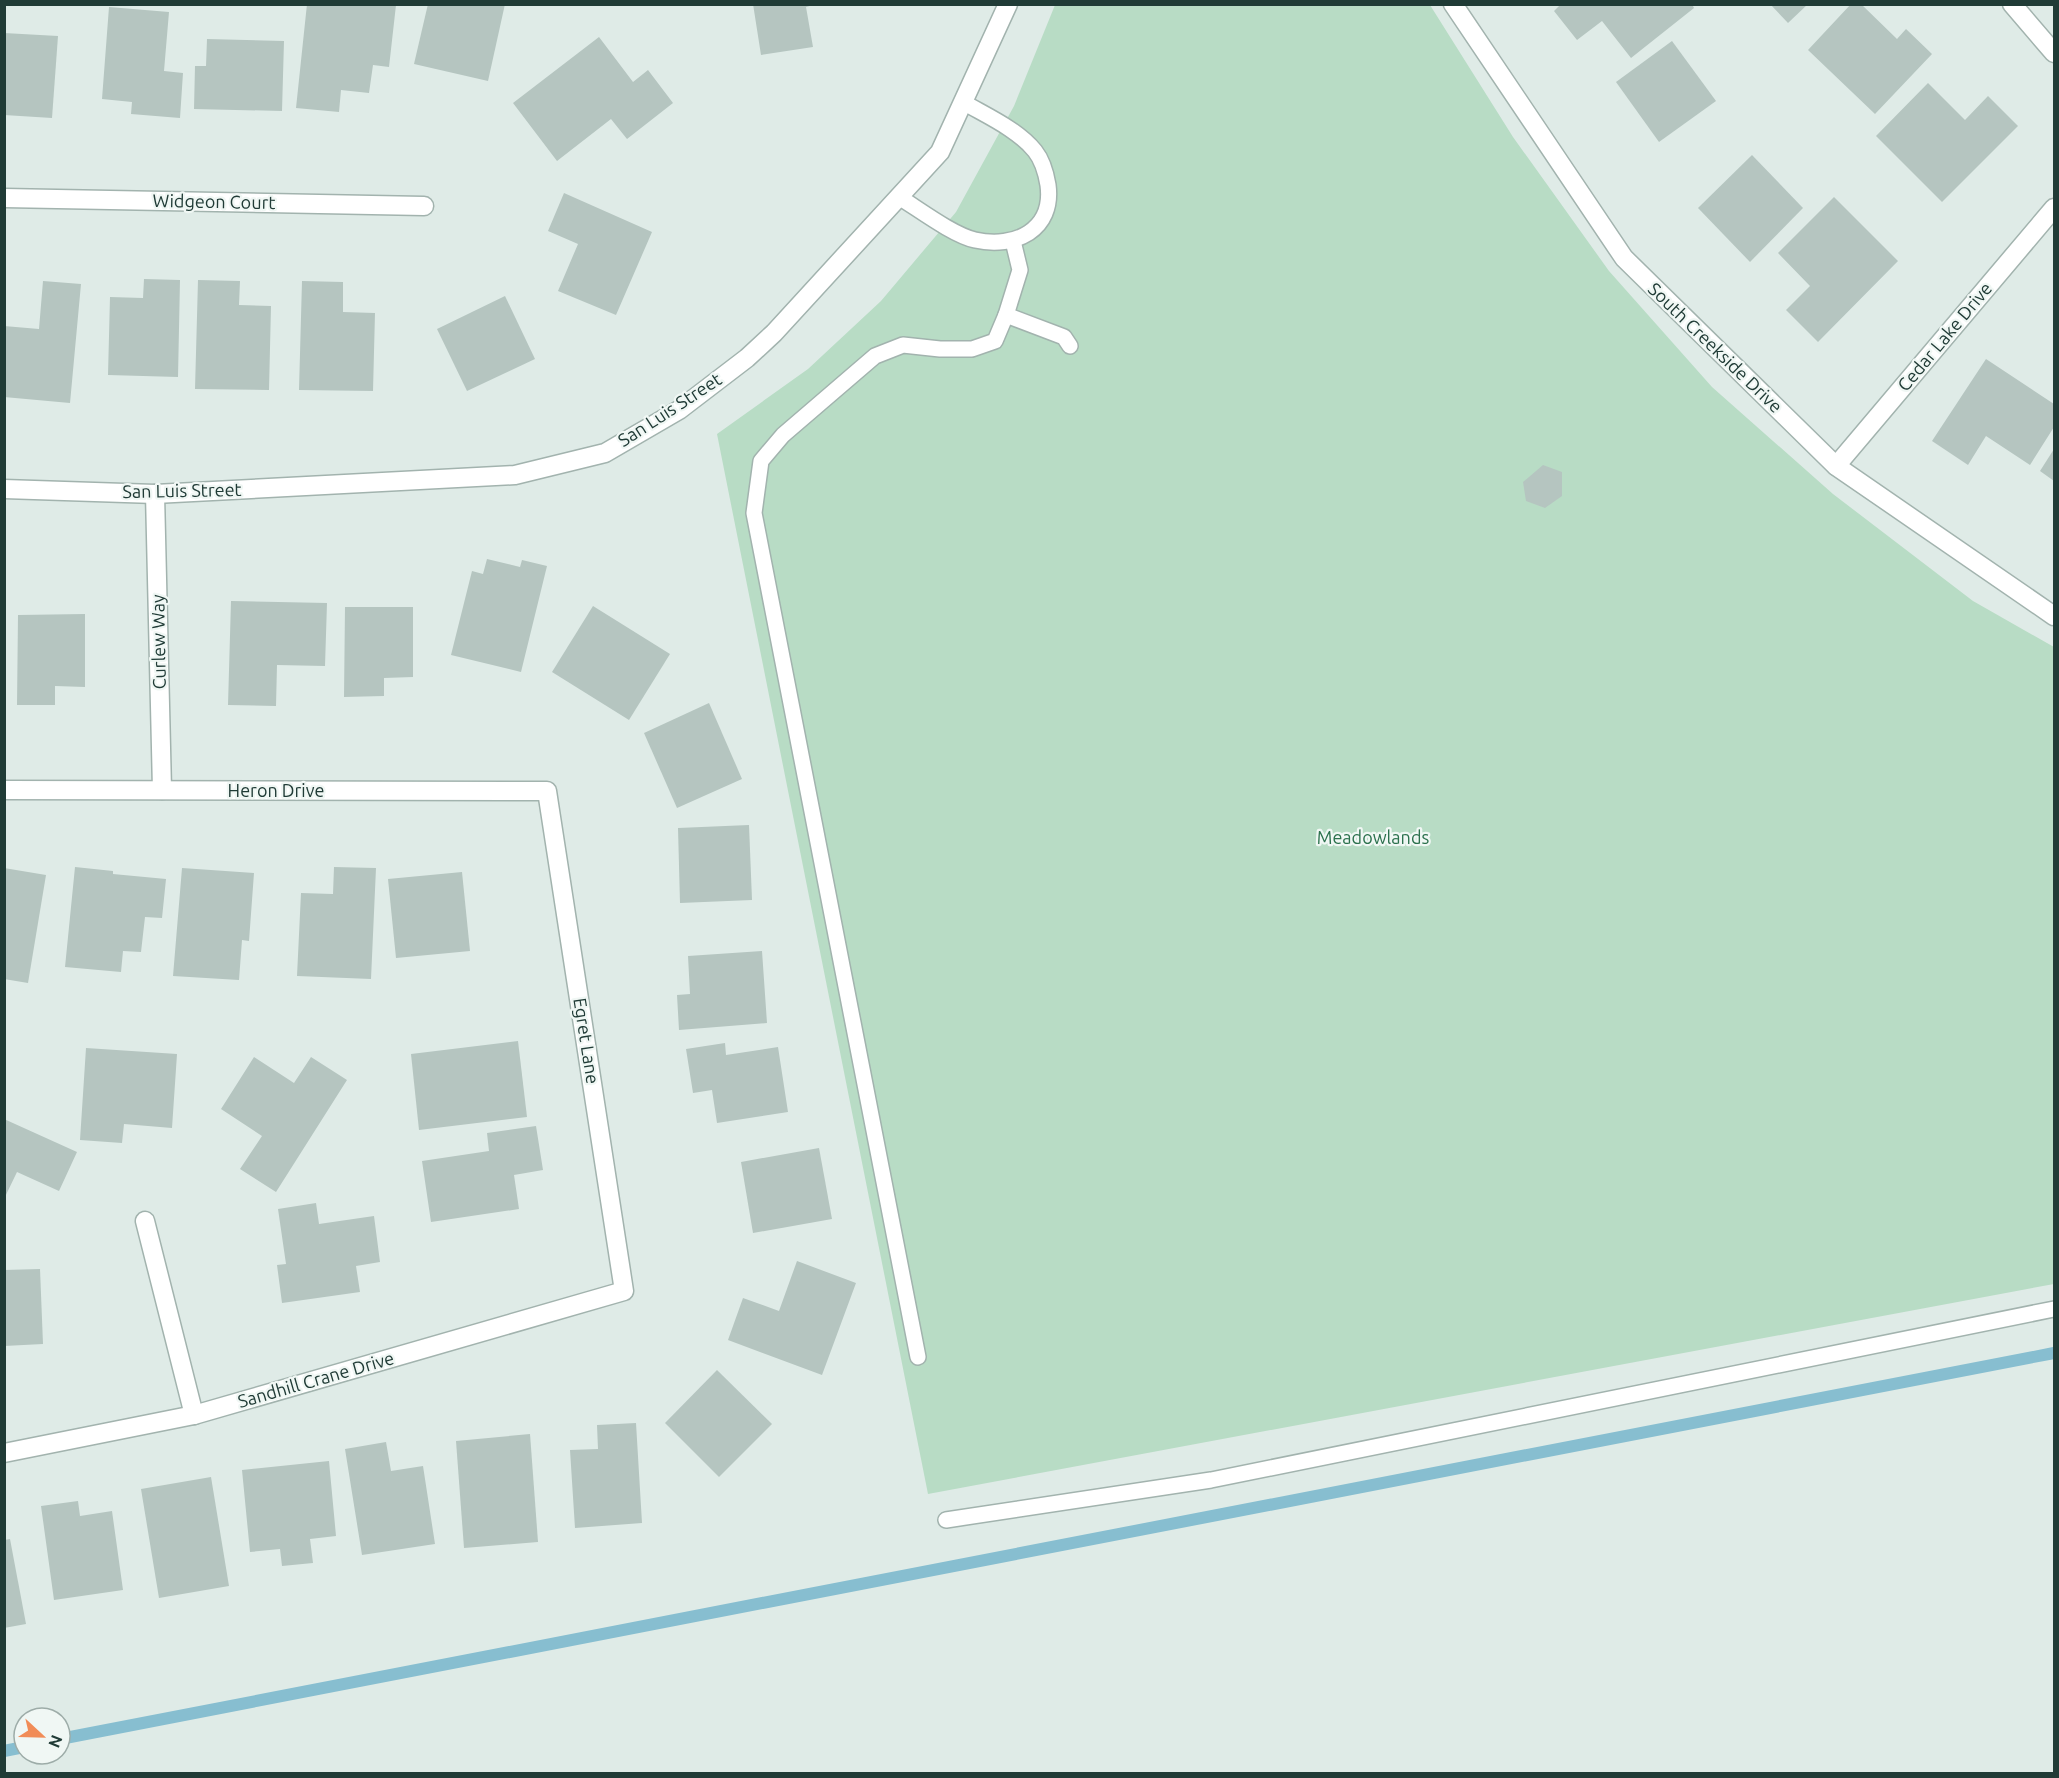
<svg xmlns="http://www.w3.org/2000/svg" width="2059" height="1778" font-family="Ubuntu,sans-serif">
	<rect width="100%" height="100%" fill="#dfebe7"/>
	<polygon fill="#b8dcc5" points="1055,5 1430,5 1513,137 1609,271 1712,387 1833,494 1973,601 2054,647 2054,1284 928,1494 717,434 808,369 881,301 956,212 1014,106"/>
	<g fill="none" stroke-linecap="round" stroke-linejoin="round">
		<g stroke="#87bed0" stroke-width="12">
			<polyline points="60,1739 2054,1353"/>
			<polyline points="4,1751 24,1747"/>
		</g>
	</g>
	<g fill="#b5c5c0">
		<polygon points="307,4 396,5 389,67 373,65 369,93 341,90 339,112 296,108"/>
		<polygon points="428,4 505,4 488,81 414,64"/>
		<polygon points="753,4 817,4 806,7 813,47 761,55"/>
		<polygon points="1561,4 1692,4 1694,8 1631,58 1602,21 1577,40 1554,11"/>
		<polygon points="1770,4 1808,4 1788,23"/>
		<polygon points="1851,4 1861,4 1897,39 1906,29 1932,54 1875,114 1808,50"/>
		<polygon points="109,7 169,12 164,71 183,73 180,118 131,114 132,102 102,99"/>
		<polygon points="4,33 58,36 52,118 4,115"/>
		<polygon points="599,37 633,82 648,70 673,103 627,139 611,119 557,161 513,103"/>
		<polygon points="207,39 284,41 282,111 194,109 195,66 206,66"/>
		<polygon points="1672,41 1716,101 1659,142 1616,82"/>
		<polygon points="1928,83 1965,120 1988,96 2018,126 1942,202 1876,136"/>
		<polygon points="1752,155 1803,208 1750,262 1698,208"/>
		<polygon points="564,193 652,232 616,315 558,291 578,244 548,231"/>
		<polygon points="1834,197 1898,261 1818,342 1786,310 1810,286 1778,253"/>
		<polygon points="144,279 180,280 178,377 108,375 110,297 143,298"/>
		<polygon points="198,280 240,281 239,305 271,306 269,390 195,389"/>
		<polygon points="43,281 81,284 70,403 4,397 4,326 39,329"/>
		<polygon points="302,281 343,282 343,312 375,313 373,391 299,390"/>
		<polygon points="505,296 535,359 467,391 437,329"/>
		<polygon points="1986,359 2054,404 2054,427 2030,465 1986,436 1968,465 1932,441"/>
		<polygon points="2054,449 2054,481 2040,471"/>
		<polygon points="1543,465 1562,472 1562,496 1545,508 1526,501 1523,482"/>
		<polygon points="487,559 520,567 522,560 547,566 521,672 451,655 472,571 483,574"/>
		<polygon points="231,601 327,603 325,666 277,665 276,706 228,705"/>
		<polygon points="593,606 670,654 629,720 552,672"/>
		<polygon points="345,607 413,607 413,677 384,678 384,696 344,697"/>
		<polygon points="85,614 85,687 55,686 55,705 17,705 18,615"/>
		<polygon points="709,703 742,779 677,808 644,733"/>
		<polygon points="749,825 752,900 680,903 678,828"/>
		<polygon points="75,867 113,871 113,874 166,879 162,918 145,917 141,952 123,951 121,972 65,967"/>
		<polygon points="334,867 376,868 371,979 297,976 301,893 333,894"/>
		<polygon points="4,868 46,875 28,983 4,979"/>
		<polygon points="182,868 254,873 249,941 242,940 239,980 173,976"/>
		<polygon points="462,872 470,951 396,958 388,879"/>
		<polygon points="762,951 767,1023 679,1030 677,995 690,994 688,956"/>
		<polygon points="518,1041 527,1117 419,1130 411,1054"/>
		<polygon points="725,1043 726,1055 778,1047 788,1112 717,1123 712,1090 693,1093 686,1049"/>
		<polygon points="86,1048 177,1054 172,1128 124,1124 122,1143 80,1140"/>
		<polygon points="254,1057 294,1083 311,1057 347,1080 276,1192 240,1169 262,1136 221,1109"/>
		<polygon points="4,1119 77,1152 59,1191 17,1172 4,1199"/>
		<polygon points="536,1126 543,1170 514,1175 519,1209 431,1222 422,1161 489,1151 487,1133"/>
		<polygon points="819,1148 832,1219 753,1233 741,1162"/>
		<polygon points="316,1203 319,1224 374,1216 380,1262 356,1266 360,1292 282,1303 277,1265 286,1264 278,1209"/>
		<polygon points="797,1261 856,1283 822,1375 728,1340 743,1298 779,1311"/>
		<polygon points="40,1269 43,1344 4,1346 4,1270"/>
		<polygon points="717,1370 772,1424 719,1477 665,1423"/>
		<polygon points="636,1423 642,1523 575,1528 570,1450 598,1449 597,1425"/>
		<polygon points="530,1434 538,1542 464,1548 456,1441"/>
		<polygon points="386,1442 391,1471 423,1466 435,1544 362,1555 345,1449"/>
		<polygon points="329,1461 336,1536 310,1539 313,1563 282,1566 280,1549 250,1552 242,1470"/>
		<polygon points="211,1477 229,1586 159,1598 141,1489"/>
		<polygon points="78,1501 80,1516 112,1511 123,1590 54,1600 41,1506"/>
		<polygon points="10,1539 26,1624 4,1628 4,1540"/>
	</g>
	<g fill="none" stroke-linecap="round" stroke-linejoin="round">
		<g stroke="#a2b3ae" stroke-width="18">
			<g id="service">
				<path d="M899 197C920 210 953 235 975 240 1015 249 1054 230 1048 185 1046 173 1043 161 1035 151 1017 129 987 116 963 102"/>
				<polyline points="1013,241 1020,270 1006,315 1064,337 1070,346"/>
				<polyline points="918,1357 754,513 761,461 783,435 875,356 903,345 940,349 972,349 995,341 1006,315"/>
				<polyline points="946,1520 1211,1480 2054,1309"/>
			</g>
		</g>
		<g stroke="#a2b3ae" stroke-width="21">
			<g id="minor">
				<polyline points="1453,4 1624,258 1836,466 2054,616"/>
				<polyline points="2012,4 2054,53"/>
				<polyline points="4,198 424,206"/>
				<polyline points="1836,466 2054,208"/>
				<polyline points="4,489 155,494 515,475 605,453 679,410 747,358 774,333 940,152 1008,4"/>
				<polyline points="155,494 162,790"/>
				<polyline points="4,790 547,791 624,1291 194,1415 4,1453"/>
				<polyline points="145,1221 194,1415"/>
			</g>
		</g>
		<use href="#service" stroke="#fff" stroke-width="15"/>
		<use href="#minor" stroke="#fff" stroke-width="18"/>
	</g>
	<g text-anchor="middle" stroke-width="4.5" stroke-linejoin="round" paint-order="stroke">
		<g font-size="18" fill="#203b36" stroke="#f0f7f4">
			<text transform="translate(214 202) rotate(1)" y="6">Widgeon Court</text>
			<text transform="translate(1945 337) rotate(-50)" y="6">Cedar Lake Drive</text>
			<text transform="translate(1715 348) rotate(44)" y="6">South Creekside Drive</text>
			<text transform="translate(670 410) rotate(-33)" y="6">San Luis Street</text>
			<text transform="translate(182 491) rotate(-1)" y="6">San Luis Street</text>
			<text transform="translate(159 642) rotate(-91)" y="6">Curlew Way</text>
			<text x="276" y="797">Heron Drive</text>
			<text transform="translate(586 1041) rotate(81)" y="6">Egret Lane</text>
			<text transform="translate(316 1380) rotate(-16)" y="6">Sandhill Crane Drive</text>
		</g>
		<g font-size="18" fill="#2b714d" stroke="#f0f7f4">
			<text x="1373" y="844">Meadowlands</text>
		</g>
	</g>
	<rect width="2059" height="1778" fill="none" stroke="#203b36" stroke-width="12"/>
	<g transform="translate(42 1736) rotate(112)"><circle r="28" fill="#f0f7f4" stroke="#9daca8" stroke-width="1.5"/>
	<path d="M0-4.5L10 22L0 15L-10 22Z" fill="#f18c57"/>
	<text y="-9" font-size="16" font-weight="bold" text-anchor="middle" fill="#203b36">N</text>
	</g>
</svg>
